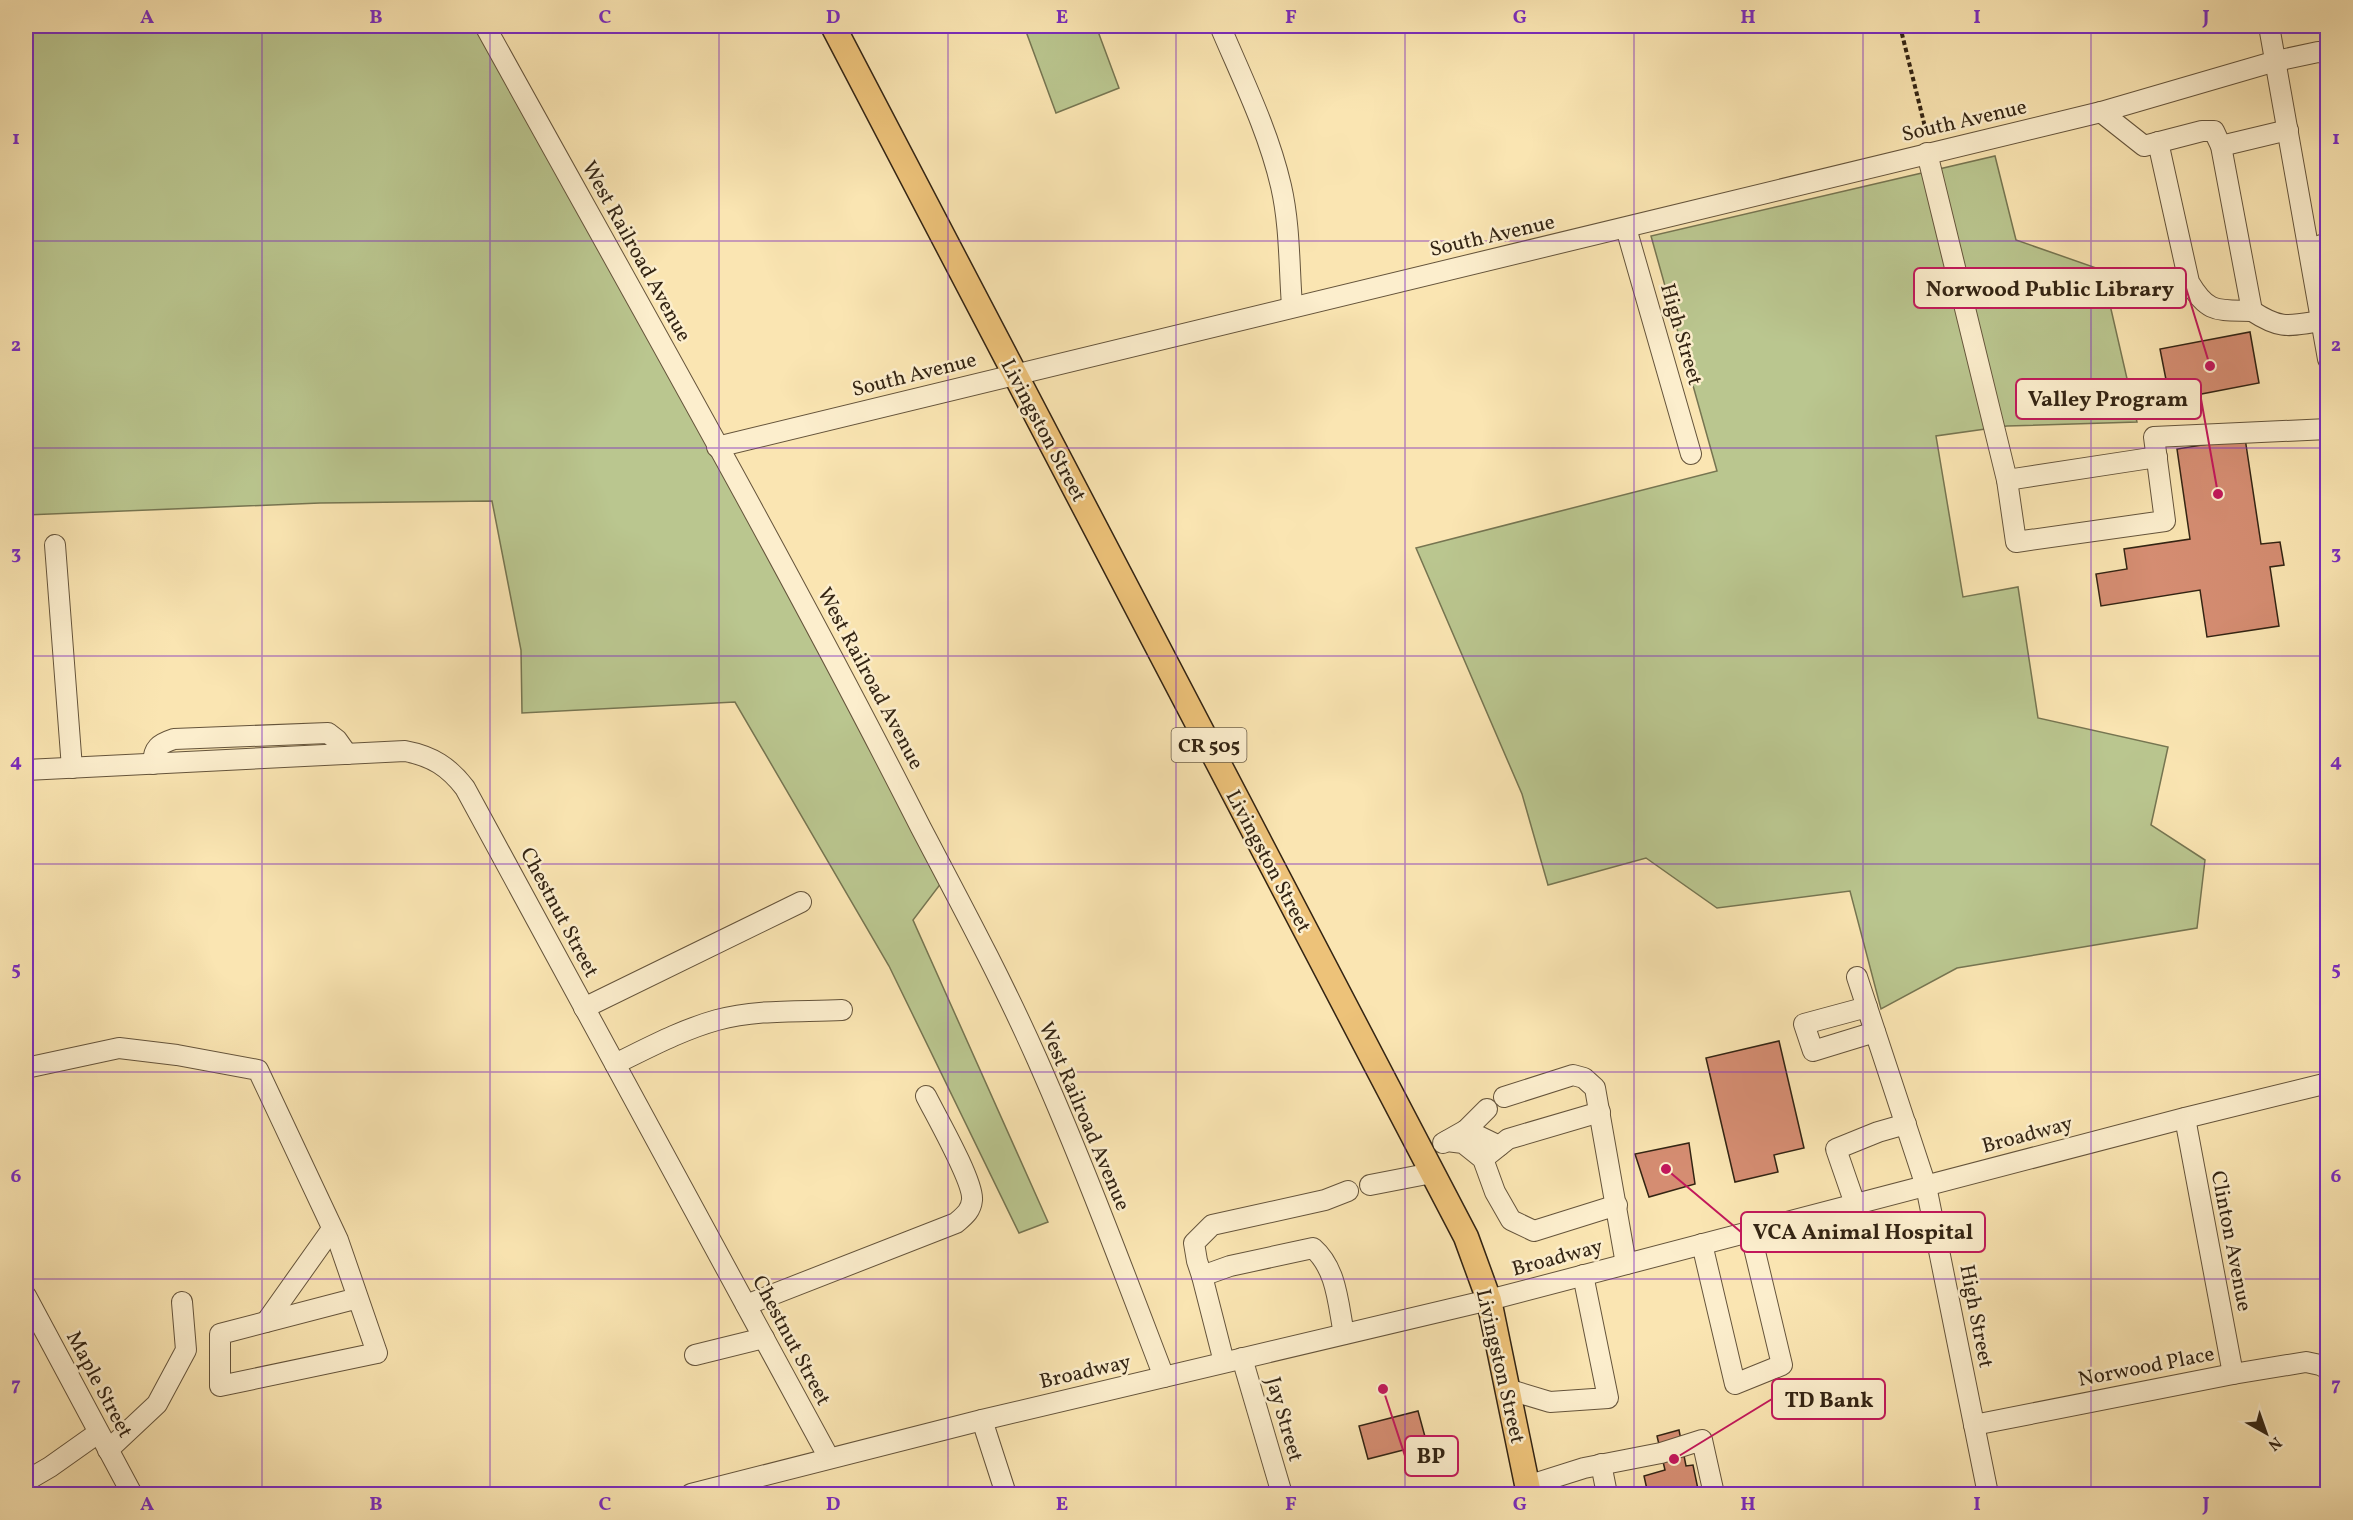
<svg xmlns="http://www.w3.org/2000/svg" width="2353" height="1520" font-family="Vollkorn,serif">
	<rect width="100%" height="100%" fill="#fae5b2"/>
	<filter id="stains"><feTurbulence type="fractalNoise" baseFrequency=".00333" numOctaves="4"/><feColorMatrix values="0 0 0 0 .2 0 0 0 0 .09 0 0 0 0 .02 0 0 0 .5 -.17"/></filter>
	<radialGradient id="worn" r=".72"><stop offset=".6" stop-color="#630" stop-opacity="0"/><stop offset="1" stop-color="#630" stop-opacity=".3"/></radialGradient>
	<g fill="#bac68f" stroke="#767551" stroke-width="1.5">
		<polygon points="26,26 490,26 945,878 913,920 1048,1222 1019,1233 889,966 735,702 522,713 521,650 492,501 320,503 26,515"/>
		<polygon points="1024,26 1096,26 1119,88 1056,113"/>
		<polygon points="1995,156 2016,240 2102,270 2137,422 2007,426 1936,436 1963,597 2018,587 2038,718 2168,747 2151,825 2205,860 2197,928 1957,968 1881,1009 1850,891 1717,908 1646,858 1548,885 1522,794 1416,548 1717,471 1651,236"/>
	</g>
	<g fill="#d58d72" stroke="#332413" stroke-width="1.5">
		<polygon points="2250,332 2259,383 2170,400 2160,349"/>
		<polygon points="2245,438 2261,544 2280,542 2284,565 2270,567 2279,626 2207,637 2200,590 2101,606 2096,574 2127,569 2124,549 2190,539 2177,449"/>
		<polygon points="1779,1041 1804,1148 1774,1155 1778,1172 1735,1182 1706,1058"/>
		<polygon points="1689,1143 1695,1184 1649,1197 1635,1154"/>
		<polygon points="1418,1411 1427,1444 1368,1459 1359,1426"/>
		<polygon points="1679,1430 1686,1466 1693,1465 1699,1494 1648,1494 1644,1476 1665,1470 1657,1436"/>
	</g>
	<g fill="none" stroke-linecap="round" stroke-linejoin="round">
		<g stroke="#65543b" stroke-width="22">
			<g id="minor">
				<path d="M485 26C632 292 783 556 921 828 961 904 1002 980 1037 1059 1083 1163 1123 1270 1164 1377"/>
				<path d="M1220 26C1242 78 1268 130 1281 186 1290 225 1289 266 1292 306"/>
				<polyline points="2269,26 2328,359"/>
				<path d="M2101 112 2144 146 2202 131H2214L2221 146 2252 311C2281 330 2289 326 2321 321"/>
				<path d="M2158 142 2189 282C2208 314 2217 310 2252 311"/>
				<polyline points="2221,146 2288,130"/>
				<polyline points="1927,153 2007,480 2016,542 2165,521 2154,437 2328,429"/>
				<polyline points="1626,228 1691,454"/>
				<polyline points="2309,249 2328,243"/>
				<polyline points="717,447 2101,112 2276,61 2318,52 2328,53"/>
				<polyline points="2007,480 2157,457"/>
				<polyline points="55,545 72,768"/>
				<path d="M153 764C153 748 159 744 174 739L328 733 337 740 347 754"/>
				<path d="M26 770 405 751C432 756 449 767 465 788L829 1458"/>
				<polyline points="1857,977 1926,1186 1988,1494"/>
				<polyline points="1867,1007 1804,1024 1813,1051 1875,1032"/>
				<polyline points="584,1008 801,902"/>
				<path d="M615 1064C648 1048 681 1030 717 1020 757 1009 801 1012 842 1010"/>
				<polyline points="26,1068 119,1048 177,1055 258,1070 338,1240 377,1353 220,1386 220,1334 358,1298"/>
				<polyline points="1504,1097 1573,1075 1584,1078 1595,1088 1626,1264"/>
				<polyline points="2185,1118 2233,1374"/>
				<polyline points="1466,1130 1499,1146"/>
				<polyline points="1447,1141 1463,1143 1483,1159 1495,1192 1511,1220 1534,1231 1617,1205"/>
				<polyline points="1443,1143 1466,1130 1487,1109"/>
				<polyline points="1483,1159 1508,1139 1600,1112"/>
				<polyline points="1370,1185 1432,1173"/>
				<polyline points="1855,1204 1836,1149 1878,1132 1906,1124"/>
				<polyline points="1702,1244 1735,1384 1782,1365 1750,1231"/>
				<polyline points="1202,1276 1197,1261 1194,1243 1212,1225 1325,1200 1348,1191"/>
				<polyline points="26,1296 132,1494"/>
				<path d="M746 1305 956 1223C964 1216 971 1211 972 1200 974 1182 936 1116 926 1096"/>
				<polyline points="266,1322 332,1229"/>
				<polyline points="695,1355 764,1338"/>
				<polyline points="1242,1358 1282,1494"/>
				<path d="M1224 1362 1202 1276 1230 1266 1313 1248C1337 1269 1338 1304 1344 1334"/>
				<polyline points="1507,1389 1550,1402 1608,1398 1583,1275"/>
				<polyline points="982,1420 1006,1494"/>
				<polyline points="1974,1425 2233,1374 2306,1362 2320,1365 2328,1369"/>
				<polyline points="108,1450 157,1404 186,1350 182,1302"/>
				<polyline points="1601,1464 1607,1494"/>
				<polyline points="26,1481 50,1467 98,1433"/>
				<polyline points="1527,1486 1584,1468 1661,1453 1702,1440 1714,1494"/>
				<polyline points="691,1494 982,1420 1489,1300 2185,1118 2328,1083"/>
			</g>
		</g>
		<g stroke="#332413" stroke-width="27">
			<polyline id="major" points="833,26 1466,1237 1489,1300 1529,1494"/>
		</g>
		<polyline stroke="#332413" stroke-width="4" stroke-dasharray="4.5 3" stroke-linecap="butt" points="1900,26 1926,131"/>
		<use href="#minor" stroke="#fceecd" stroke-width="20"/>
		<use href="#major" stroke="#edc279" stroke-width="24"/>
	</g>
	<path fill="none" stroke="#7b2cbf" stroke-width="1.5" stroke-opacity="0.55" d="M262 26V1494M490 26V1494M719 26V1494M948 26V1494M1176 26V1494M1405 26V1494M1634 26V1494M1863 26V1494M2091 26V1494M26 241H2328M26 448H2328M26 656H2328M26 864H2328M26 1072H2328M26 1279H2328"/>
	<g text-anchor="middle" stroke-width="5" stroke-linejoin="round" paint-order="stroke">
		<rect fill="#fceecd" stroke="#6f614b" stroke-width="1.5" x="1171.5" y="728" width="75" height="34" rx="4.5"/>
		<g font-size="20" font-weight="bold" fill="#332413">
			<text x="1209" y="752">CR 505</text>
		</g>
		<g font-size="21" fill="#332413" stroke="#fceecd">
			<text transform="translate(1964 120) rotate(-13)" y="7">South Avenue</text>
			<text transform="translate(1492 235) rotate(-13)" y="7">South Avenue</text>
			<text transform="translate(637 251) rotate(61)" y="7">West Railroad Avenue</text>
			<text transform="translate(1682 334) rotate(74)" y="7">High Street</text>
			<text transform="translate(914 374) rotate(-14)" y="7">South Avenue</text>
			<text transform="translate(1044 430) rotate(62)" y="7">Livingston Street</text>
			<text transform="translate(871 678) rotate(62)" y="7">West Railroad Avenue</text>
			<text transform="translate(1269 861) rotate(62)" y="7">Livingston Street</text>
			<text transform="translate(560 912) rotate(62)" y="7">Chestnut Street</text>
			<text transform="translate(1085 1116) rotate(67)" y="7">West Railroad Avenue</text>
			<text transform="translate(2027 1134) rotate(-15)" y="7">Broadway</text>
			<text transform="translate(2232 1241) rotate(79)" y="7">Clinton Avenue</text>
			<text transform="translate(1557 1257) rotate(-15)" y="7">Broadway</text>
			<text transform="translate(1977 1316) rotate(79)" y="7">High Street</text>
			<text transform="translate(792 1340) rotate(62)" y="7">Chestnut Street</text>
			<text transform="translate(1501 1366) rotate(77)" y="7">Livingston Street</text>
			<text transform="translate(2146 1366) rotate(-11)" y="7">Norwood Place</text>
			<text transform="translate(1085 1371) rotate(-13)" y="7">Broadway</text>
			<text transform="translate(100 1384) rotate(62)" y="7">Maple Street</text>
			<text transform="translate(1285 1419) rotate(74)" y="7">Jay Street</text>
		</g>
	</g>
	<path fill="none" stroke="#c2185b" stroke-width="2" d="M2210 366L2186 288M2218 494L2201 399M1666 1169L1741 1232M1674 1459L1772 1399M1383 1389L1405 1456"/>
	<g fill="#c2185b" stroke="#fceecd" stroke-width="2">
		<circle cx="2210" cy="366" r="6"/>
		<circle cx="2218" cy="494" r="6"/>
		<circle cx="1666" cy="1169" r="6"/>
		<circle cx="1674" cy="1459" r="6"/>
		<circle cx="1383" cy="1389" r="6"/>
	</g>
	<g fill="#fceecd" stroke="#c2185b" stroke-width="2">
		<rect x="1914" y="268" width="272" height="40" rx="6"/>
		<rect x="2016" y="379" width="185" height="40" rx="6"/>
		<rect x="1741" y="1212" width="244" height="40" rx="6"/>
		<rect x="1772" y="1379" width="113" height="40" rx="6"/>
		<rect x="1405" y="1436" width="53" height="40" rx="6"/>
	</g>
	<g font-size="22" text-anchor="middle" font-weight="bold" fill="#332413">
		<text x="2050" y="296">Norwood Public Library</text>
		<text x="2108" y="406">Valley Program</text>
		<text x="1863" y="1239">VCA Animal Hospital</text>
		<text x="1829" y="1407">TD Bank</text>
		<text x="1431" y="1463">BP</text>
	</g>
	<rect width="2353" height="1520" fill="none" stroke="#fae5b2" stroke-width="66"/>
	<g transform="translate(2266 1433) rotate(140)" stroke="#fceecd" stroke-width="4.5" paint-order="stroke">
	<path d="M0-4.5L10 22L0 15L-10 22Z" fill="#332413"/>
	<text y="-9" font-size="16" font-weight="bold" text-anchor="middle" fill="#332413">N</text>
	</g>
	<rect x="33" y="33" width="2287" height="1454" fill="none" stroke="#7b2cbf" stroke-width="2"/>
	<g font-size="20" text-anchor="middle" font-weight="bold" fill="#7b2cbf">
		<text x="147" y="23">A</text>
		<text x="376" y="23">B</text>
		<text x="605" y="23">C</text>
		<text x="833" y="23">D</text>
		<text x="1062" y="23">E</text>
		<text x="1291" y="23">F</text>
		<text x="1520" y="23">G</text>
		<text x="1748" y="23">H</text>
		<text x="1977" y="23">I</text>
		<text x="2206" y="23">J</text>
		<text x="16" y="144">1</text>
		<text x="2336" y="144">1</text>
		<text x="16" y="351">2</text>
		<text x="2336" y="351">2</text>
		<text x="16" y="559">3</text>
		<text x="2336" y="559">3</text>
		<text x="16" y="767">4</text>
		<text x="2336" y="767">4</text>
		<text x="16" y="975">5</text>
		<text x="2336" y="975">5</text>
		<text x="16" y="1182">6</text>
		<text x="2336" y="1182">6</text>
		<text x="16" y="1390">7</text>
		<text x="2336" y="1390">7</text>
		<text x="147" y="1510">A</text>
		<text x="376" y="1510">B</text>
		<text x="605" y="1510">C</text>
		<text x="833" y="1510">D</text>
		<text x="1062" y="1510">E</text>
		<text x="1291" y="1510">F</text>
		<text x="1520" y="1510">G</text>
		<text x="1748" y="1510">H</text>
		<text x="1977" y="1510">I</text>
		<text x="2206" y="1510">J</text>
	</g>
	<rect width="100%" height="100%" filter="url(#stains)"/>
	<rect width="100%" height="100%" fill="url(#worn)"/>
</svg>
